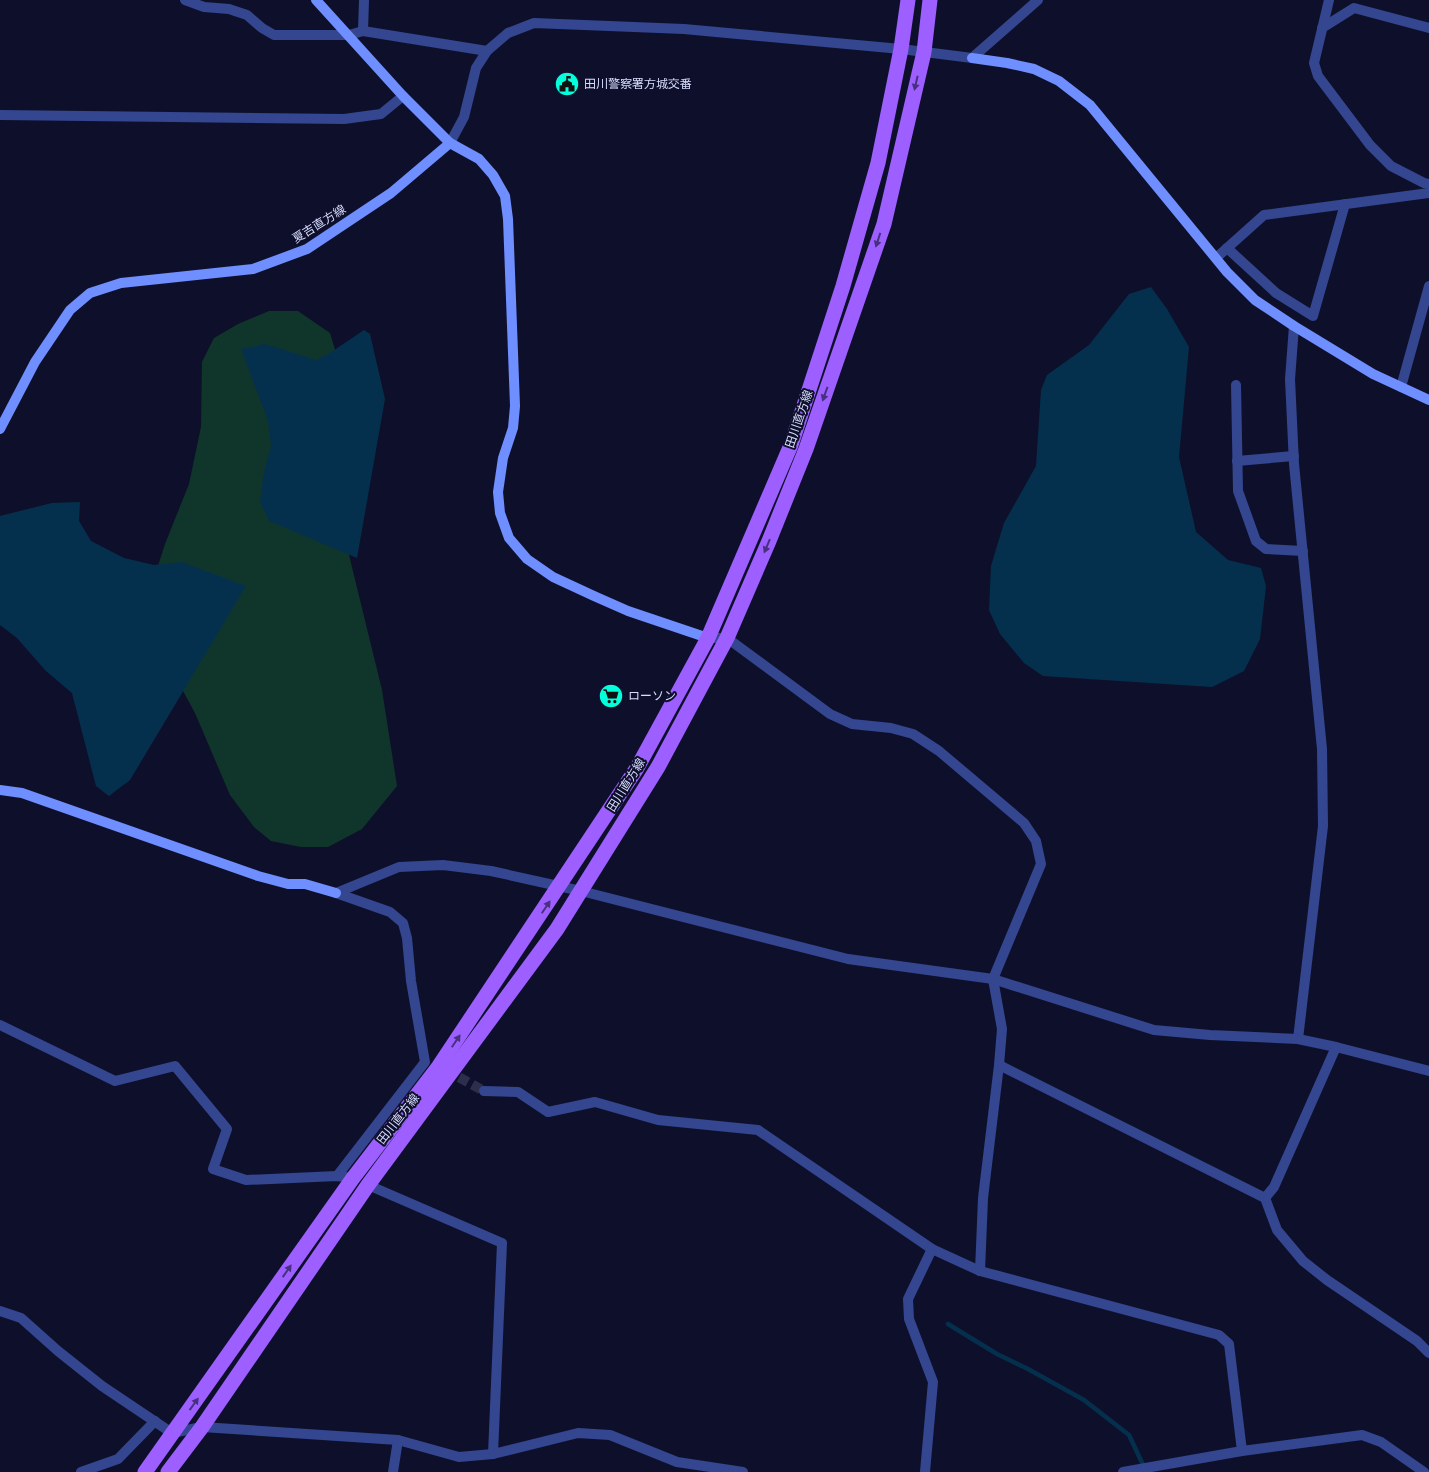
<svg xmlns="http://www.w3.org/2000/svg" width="1429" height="1472" font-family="'Work Sans','Noto Sans JP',sans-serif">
	<rect width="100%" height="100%" fill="#0e102b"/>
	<polygon fill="#10362b" points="269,311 298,311 330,333 336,353 349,555 382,690 397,786 362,829 328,847 301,847 271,841 254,827 230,795 195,713 170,667 156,572 165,544 189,484 201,427 202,362 214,338 238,324"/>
	<g fill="#05304d">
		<polygon points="1151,287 1167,309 1189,347 1179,457 1196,532 1228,560 1261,568 1266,586 1260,639 1244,671 1212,687 1043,676 1024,663 1000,634 989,610 991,566 1004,523 1036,466 1041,390 1047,375 1089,345 1129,294"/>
		<polygon points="364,330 370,334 385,399 357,558 269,521 260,502 264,472 271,446 268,421 241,349 265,344 316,360 330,353"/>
		<polygon points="80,502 79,521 91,541 124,558 154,565 182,562 246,586 130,780 109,796 96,786 72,693 46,671 17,638 0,625 0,516 52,503"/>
	</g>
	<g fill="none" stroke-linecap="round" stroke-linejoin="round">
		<polyline stroke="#05304d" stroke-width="4.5" points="948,1324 997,1354 1028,1369 1084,1400 1129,1435 1144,1467"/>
		<polyline stroke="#2c2f4b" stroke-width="10" stroke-dasharray="10 5" stroke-linecap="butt" points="446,1070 484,1091"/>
		<g stroke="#34468f" stroke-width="10">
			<polyline points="185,0 204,7 229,9 247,15 262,28 274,35 349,35 363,31 487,51"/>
			<polyline points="1329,0 1314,63 1318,76 1370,145 1391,166 1424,183 1429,184"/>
			<polyline points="1322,28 1354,8 1429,28"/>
			<polyline points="363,31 364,0"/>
			<polyline points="0,115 344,119 381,114 403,96"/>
			<polyline points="450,143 464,117 476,68 487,51 508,33 534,23 684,29 901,49 972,58 1038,0"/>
			<polyline points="1227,248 1276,293 1313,316 1345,204"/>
			<polyline points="1216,258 1264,215 1429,193"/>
			<polyline points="1294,326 1290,379 1294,464 1322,749 1323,826 1298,1039"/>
			<polyline points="1236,385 1238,491 1256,541 1266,549 1303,551"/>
			<polyline points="1401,387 1429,286"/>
			<polyline points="1237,461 1294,456"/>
			<polyline points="708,638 727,638 830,714 852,724 891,728 913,734 939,751 1024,823 1036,841 1041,864 993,979 1002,1029 999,1065 983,1198 980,1271"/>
			<polyline points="336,893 399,867 443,865 491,871 581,891 848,959 993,979 1154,1030 1210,1035 1298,1039 1336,1047 1429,1071"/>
			<polyline points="336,893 390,912 403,923 407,938 411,981 425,1062 337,1176"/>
			<polyline points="0,1025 115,1081 175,1066 227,1129 213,1169 246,1180 337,1176 353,1178"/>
			<polyline points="999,1065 1265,1198 1277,1230 1303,1261 1327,1280 1417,1341 1429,1353"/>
			<polyline points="484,1091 518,1092 548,1112 595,1102 658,1120 758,1130 932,1249 980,1271 1219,1335 1229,1344 1242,1451"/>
			<polyline points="368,1185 502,1243 493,1454"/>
			<polyline points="1265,1198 1274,1187 1336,1047"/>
			<polyline points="0,1311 21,1318 58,1351 102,1386 172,1433 202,1427 398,1440 459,1457 493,1454 578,1433 610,1435 677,1462 743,1472"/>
			<polyline points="81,1472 118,1459 155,1421"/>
			<polyline points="393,1472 398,1440"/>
			<polyline points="925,1472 933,1382 909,1319 908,1299 932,1249"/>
			<polyline points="1123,1472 1242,1451 1362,1435 1381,1442 1424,1472"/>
		</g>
		<g stroke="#6f8eff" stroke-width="10">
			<polyline points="316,0 403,96 450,143 479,159 493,175 505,196 508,219 515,406 513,428 503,458 498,492 500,513 509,538 527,559 553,577 594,596 628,611 708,638"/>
			<polyline points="972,58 1007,63 1034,69 1059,81 1090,105 1227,272 1255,300 1294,326 1373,374 1429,400"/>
			<polyline points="0,429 35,362 70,310 90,293 121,283 253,269 307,249 391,193 450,143"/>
			<polyline points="0,790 22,793 258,876 288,884 305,884 336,893"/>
		</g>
		<g stroke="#9d5fff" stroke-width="15">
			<polyline points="145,1472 353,1178 439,1066 637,768 708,638 791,445 843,286 878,163 901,49 908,0"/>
			<polyline points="168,1472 202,1427 368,1185 557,929 658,767 727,638 769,541 806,449 884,224 924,52 930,0"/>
		</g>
	</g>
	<defs><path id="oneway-solid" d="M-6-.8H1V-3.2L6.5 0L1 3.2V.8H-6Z" transform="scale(1.25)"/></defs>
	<g fill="#473080">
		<use href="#oneway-solid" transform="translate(916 83) rotate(103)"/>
		<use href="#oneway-solid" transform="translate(878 240) rotate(108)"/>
		<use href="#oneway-solid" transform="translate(825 394) rotate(110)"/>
		<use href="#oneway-solid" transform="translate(767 546) rotate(113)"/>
		<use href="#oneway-solid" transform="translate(546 907) rotate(-56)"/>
		<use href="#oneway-solid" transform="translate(456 1041) rotate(-56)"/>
		<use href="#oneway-solid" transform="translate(287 1271) rotate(-55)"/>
		<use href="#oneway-solid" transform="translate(194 1404) rotate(-54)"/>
	</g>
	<defs>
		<g id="civic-disc" transform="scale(1.25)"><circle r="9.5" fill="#04ffdc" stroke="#0e102b"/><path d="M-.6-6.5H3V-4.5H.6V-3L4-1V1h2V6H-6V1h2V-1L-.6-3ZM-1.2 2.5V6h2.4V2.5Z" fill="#111"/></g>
		<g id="supermarket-disc" transform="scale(1.25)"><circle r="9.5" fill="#04ffdc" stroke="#0e102b"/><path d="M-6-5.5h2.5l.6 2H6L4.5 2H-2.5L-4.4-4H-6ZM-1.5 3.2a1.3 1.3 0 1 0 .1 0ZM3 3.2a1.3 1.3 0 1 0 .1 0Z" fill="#111"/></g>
	</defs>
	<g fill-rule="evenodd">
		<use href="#civic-disc" x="567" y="84"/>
		<use href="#supermarket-disc" x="611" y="696"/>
	</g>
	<g text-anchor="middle" stroke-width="4" stroke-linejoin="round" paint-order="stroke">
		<g font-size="12" fill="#d8ddff" stroke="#0e102b" text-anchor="start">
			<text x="584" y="88">田川警察署方城交番</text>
			<text x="628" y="700">ローソン</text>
		</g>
		<g font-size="12" fill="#d8ddff" stroke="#0e102b">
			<text transform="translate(319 224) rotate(-32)" y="4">夏吉直方線</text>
			<text transform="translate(799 419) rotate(-71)" y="4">田川直方線</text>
			<text transform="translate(626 785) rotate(-58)" y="4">田川直方線</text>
			<text transform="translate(398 1119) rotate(-52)" y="4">田川直方線</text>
		</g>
	</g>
</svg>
